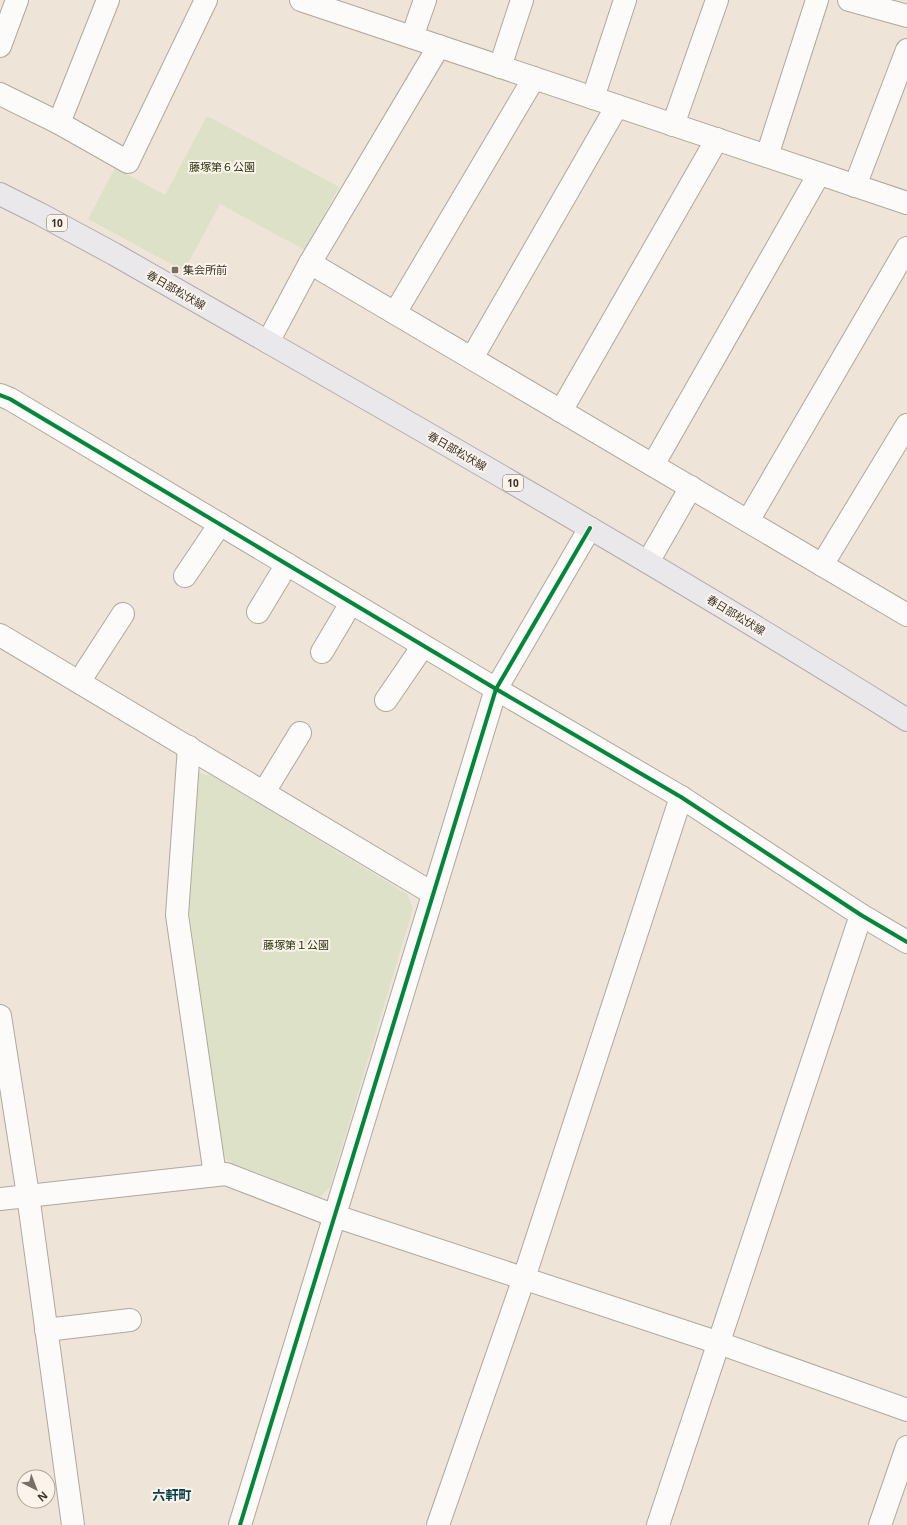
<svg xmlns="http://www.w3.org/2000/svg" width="907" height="1525" font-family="'Open Sans','Noto Sans JP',sans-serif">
	<rect width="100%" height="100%" fill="#eee4d7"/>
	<g fill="#dce1c8">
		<polygon points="207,116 339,187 305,250 220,204 184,271 88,219 115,168 165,195"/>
		<polygon points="195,772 213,776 407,894 413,908 330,1187 318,1199 235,1168 223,1155 189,909"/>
	</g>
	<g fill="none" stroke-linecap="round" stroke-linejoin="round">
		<g stroke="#b0a89e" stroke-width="24">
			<g id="minor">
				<polyline points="301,0 907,203"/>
				<polyline points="849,0 907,16"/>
				<polyline points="412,37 425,0"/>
				<polyline points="0,46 17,0"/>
				<polyline points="500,67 522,0"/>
				<polyline points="0,94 59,123 128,162 206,0"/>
				<polyline points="593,98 625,0"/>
				<polyline points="59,123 108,0"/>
				<polyline points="673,125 717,0"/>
				<polyline points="767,156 817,0"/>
				<polyline points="855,186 907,50"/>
				<polyline points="310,263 907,615"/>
				<polyline points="395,313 534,78"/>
				<polyline points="268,342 310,263 439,46"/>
				<polyline points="472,358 617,106"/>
				<polyline points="0,395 10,399 496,689 681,797 861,915 907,942"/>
				<polyline points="561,411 717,139"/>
				<polyline points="653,465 819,174"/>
				<polyline points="748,521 907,248"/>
				<polyline points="648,562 691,487"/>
				<polyline points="822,565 907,425"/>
				<polyline points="185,576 220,524"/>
				<polyline points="258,612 287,564"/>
				<polyline points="0,635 432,893"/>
				<polyline points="322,652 351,603"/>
				<polyline points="79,682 123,614"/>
				<polyline points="386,700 423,646"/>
				<polyline points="189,747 177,915 215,1175"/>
				<polyline points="264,792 300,733"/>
				<polyline points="0,1016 28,1195 73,1525"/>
				<polyline points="0,1199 226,1174 335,1216 719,1343 907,1410"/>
				<polyline points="46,1330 130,1320"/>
				<polyline points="240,1525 496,689 590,528"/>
				<polyline points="438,1525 524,1278 681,797"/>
				<polyline points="658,1525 861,915"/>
				<polyline points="880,1525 907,1447"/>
			</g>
		</g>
		<g stroke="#b2aaad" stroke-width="24">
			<path id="major" d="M0 194 40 214 114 254C380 406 647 557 907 720"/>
		</g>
		<use href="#minor" stroke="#fcfbf9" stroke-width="22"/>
		<use href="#major" stroke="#ebe8eb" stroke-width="22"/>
		<g stroke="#fcf4eb" stroke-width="6">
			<g id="cycleway">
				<polyline points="0,395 10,399 496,689 681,797 861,915 907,942"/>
				<polyline points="240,1525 496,689 590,528"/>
			</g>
		</g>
		<use href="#cycleway" stroke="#00873e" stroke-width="4"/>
	</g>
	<rect fill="#787066" stroke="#fcf4eb" stroke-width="1.5" x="171" y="266" width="8" height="8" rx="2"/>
	<g text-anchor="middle" stroke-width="4" stroke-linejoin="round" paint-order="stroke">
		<g fill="#fcf4eb" stroke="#746c63" stroke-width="1">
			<rect x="47" y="215" width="20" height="16" rx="3"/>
			<rect x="503" y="475" width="20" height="16" rx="3"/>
		</g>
		<g font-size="10" font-weight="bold" fill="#393229">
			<text x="57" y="227">10</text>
			<text x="513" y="487">10</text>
		</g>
		<g font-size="11" fill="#28390f" stroke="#fcf4eb">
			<text x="222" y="171">藤塚第６公園</text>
			<text x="296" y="949">藤塚第１公園</text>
		</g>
		<g font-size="11" fill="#393229" stroke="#fcf4eb" text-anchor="start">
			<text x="183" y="274">集会所前</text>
		</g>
		<g font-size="11" fill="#393229" stroke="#fcf4eb">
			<text transform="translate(176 290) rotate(30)" y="4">春日部松伏線</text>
			<text transform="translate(457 451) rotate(30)" y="4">春日部松伏線</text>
			<text transform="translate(736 615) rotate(31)" y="4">春日部松伏線</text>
		</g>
		<g font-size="13" font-weight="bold" fill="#003f4b" stroke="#fcf4eb">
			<text x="172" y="1500">六軒町</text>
		</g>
	</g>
	<g transform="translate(36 1489) rotate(138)"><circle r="19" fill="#fcf4eb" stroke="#aea69d"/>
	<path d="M0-3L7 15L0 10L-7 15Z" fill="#787066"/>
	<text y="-6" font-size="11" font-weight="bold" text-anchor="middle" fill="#393229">N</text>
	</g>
</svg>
